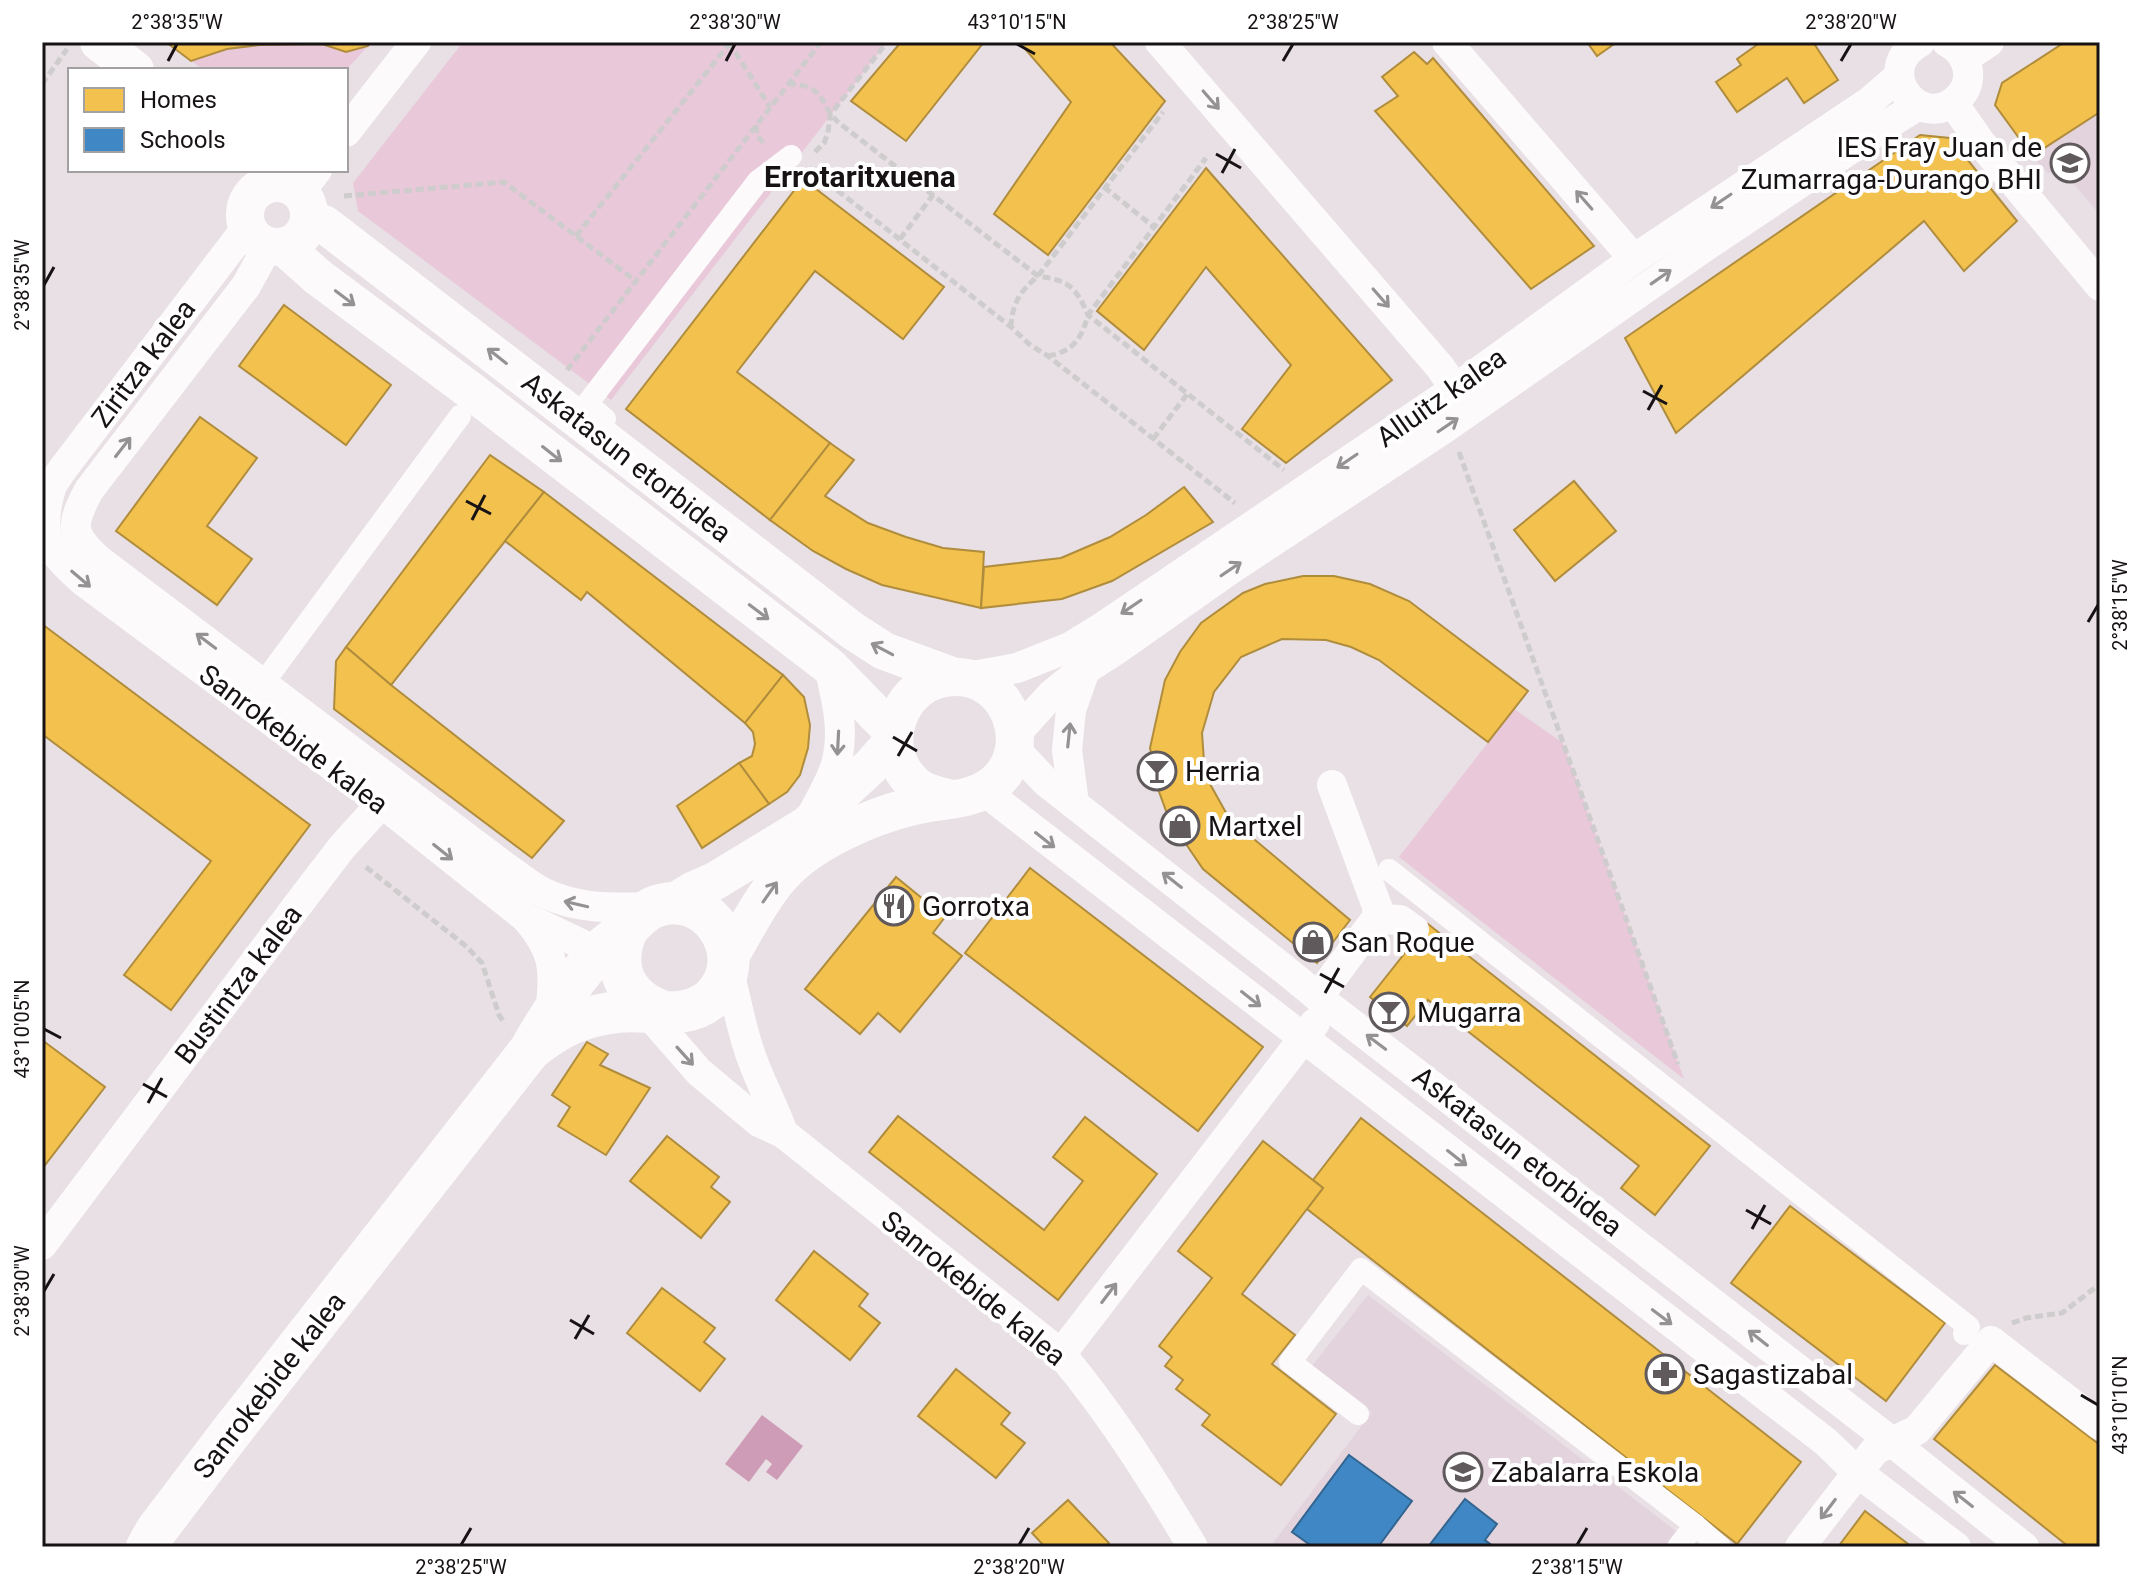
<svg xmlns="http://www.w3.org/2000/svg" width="2142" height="1589" font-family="Roboto,sans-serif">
	<rect width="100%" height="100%" fill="#e8e0e4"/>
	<g fill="#e3d3dc">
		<polygon points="2100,112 2100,215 2063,171 2048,173 2032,156"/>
		<polygon points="1368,1295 1677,1532 1665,1547 1270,1547 1372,1412 1311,1367"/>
	</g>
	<g fill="#e9c8d9">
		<polygon points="463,42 887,42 611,400 358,211 353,183"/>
		<polygon points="322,44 346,52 368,46 346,70 204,70 191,61 227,49 259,45"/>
		<polygon points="1514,709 1563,743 1684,1079 1399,857"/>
	</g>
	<polygon fill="#ce9cb7" points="762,1415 803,1446 777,1480 766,1472 772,1464 766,1459 749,1482 725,1464"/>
	<g fill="#f2c14e" stroke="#b08c3d" stroke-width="2">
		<polygon points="166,42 371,42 368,46 346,52 322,44 259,45 227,49 191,61"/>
		<polygon points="901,42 984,42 906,141 851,101"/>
		<polygon points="1019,42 1110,42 1165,101 1048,255 994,214 1071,102"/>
		<polygon points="1587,42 1617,42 1597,56"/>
		<polygon points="1761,42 1813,42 1838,80 1804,103 1787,78 1737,112 1716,82 1741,65 1737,59"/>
		<polygon points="2065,42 2100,42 2100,112 2032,156 1995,105 2002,83"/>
		<polygon points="1414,52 1427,64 1433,58 1594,246 1531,289 1375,111 1398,96 1382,77"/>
		<polygon points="1920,135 1950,138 2017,221 1964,271 1924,221 1676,433 1625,338"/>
		<polygon points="1206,168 1392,380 1286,463 1242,429 1291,365 1206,267 1144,350 1097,311"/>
		<polygon points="803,179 944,287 903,339 815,271 737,372 830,443 770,520 626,409"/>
		<polygon points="284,305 391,385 346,445 239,366"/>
		<polygon points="200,417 257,458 207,526 252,559 217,605 116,531"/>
		<polygon points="830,443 854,460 825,496 868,523 906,537 943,548 984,552 981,608 882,585 846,569 813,551 770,520"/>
		<polygon points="490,455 544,492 391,685 346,647"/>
		<polygon points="1574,481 1616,531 1555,581 1514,530"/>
		<polygon points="1184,487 1213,522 1112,581 1062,599 981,608 984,567 1061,558 1110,537 1146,515"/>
		<polygon points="544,492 783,675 745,723 587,592 581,600 505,541"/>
		<polygon points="1303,576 1334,576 1370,584 1409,601 1528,691 1488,742 1379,660 1351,647 1326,640 1282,639 1241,657 1214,692 1202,733 1205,775 1229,818 1350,920 1317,963 1203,869 1169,819 1158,789 1150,748 1165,680 1180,652 1201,623 1243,593 1265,584"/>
		<polygon points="42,624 310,825 171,1010 124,975 211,861 42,734"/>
		<polygon points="346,647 391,685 564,821 532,858 334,709 336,661"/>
		<polygon points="783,675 804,697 810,725 808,748 800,775 787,792 769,804 739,763 752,756 755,744 753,732 745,723"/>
		<polygon points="739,763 769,804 702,848 677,806"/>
		<polygon points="1030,868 1263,1047 1198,1131 965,953"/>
		<polygon points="896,877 945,917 933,933 962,956 900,1032 878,1013 860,1034 805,989"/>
		<polygon points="1428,924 1710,1146 1655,1215 1621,1188 1639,1166 1428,1000 1407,1026 1370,997"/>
		<polygon points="42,1040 105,1087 42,1169"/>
		<polygon points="587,1042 608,1054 600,1065 650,1088 606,1155 558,1126 570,1107 552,1095"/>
		<polygon points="898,1116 1044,1230 1083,1181 1053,1157 1085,1117 1157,1174 1058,1300 869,1152"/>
		<polygon points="1361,1118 1801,1462 1737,1544 1307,1209 1323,1188 1313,1180"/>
		<polygon points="667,1136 719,1177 711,1187 730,1202 701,1238 630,1181"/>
		<polygon points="1263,1141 1323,1188 1242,1294 1295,1335 1272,1364 1336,1414 1281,1485 1202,1425 1210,1415 1176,1389 1183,1380 1165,1366 1172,1357 1159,1346 1212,1278 1178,1251"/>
		<polygon points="1790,1206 1945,1323 1886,1401 1731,1283"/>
		<polygon points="814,1251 868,1294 859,1306 880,1323 850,1360 776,1300"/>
		<polygon points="662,1288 715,1328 704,1342 725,1359 700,1391 627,1333"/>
		<polygon points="1995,1365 2100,1445 2100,1547 2069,1547 1934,1439"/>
		<polygon points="956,1369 1010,1413 1001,1424 1025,1443 996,1478 918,1416"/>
		<polygon points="1068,1500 1109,1543 1106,1547 1045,1547 1032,1533"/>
		<polygon points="1865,1511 1912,1547 1838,1547"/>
	</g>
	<g fill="#3f88c5" stroke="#336590" stroke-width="2">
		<polygon points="1349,1455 1412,1501 1378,1547 1313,1547 1292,1532"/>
		<polygon points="1465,1499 1497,1524 1485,1540 1494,1547 1428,1547"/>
	</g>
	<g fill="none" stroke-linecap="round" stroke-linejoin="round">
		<g stroke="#cecccc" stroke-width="5" stroke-dasharray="8 4" stroke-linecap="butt">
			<polyline points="729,42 770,107"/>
			<polyline points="42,84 67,49"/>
			<path d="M788 84C826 84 819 105 839 123L1038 276C1068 280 1076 287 1088 315L1284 470"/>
			<polyline points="756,125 757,135 765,145"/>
			<polyline points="815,152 824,143 828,133 830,115 887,42"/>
			<polyline points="809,168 1011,327 1029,344 1048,356 1235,503"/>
			<polyline points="1104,187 1154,227"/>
			<polyline points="344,196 504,182 636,281"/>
			<polyline points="576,236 730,43"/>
			<polyline points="900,239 933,195"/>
			<path d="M1011 327C1012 304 1020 291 1038 276L1163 112"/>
			<path d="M1048 356C1073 351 1081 340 1088 315L1206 158"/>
			<polyline points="567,370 821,42"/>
			<polyline points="1153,439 1188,393"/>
			<polyline points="1459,452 1678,1064"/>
			<polyline points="366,867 467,947 482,963 499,1015 505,1024"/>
			<polyline points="2012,1323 2026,1318 2062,1313 2100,1284"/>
		</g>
		<g stroke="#fcfafb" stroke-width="22">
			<polyline points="605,419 587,404 758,181 791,156"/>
			<polyline points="270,674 460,416"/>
			<polyline points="1389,870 1969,1327 1964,1334"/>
			<polyline points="1358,1414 1290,1362 1361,1269 1695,1525 1720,1547"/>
			<polyline points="1678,1547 1695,1525"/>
		</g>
		<g stroke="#fcfafb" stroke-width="30">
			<polyline points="1160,42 1440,367 1455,389"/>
			<polyline points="1447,42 1634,259"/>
			<path d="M1920 42C1871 69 1919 133 1957 99 1965 92 1969 82 1968 71 1966 57 1959 48 1947 42"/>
			<polyline points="1965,58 1989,42"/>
			<polyline points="1953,103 1981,143 2100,286"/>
			<polyline points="346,132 416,42"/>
			<polyline points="300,192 317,170"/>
			<path d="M268 246 246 286 89 490C71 524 69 534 100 561L500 863C513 872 527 884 542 892 578 910 615 908 654 907"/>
			<path d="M51 488C37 536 48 549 83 581L382 803 525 917 598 952 611 967"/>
			<polyline points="42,500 62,470 247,227"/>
			<polyline points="962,678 1017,668 1070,647 1104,626 1455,389 1634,259 1869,102 1899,76"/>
			<polyline points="1015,735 1051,695 1072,678 1116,650 1231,569 1445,428 1706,246 1885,126 1919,105"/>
			<polyline points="1016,750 1046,782 1284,969 1329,1006 1892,1442 2024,1547"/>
			<polyline points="984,791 1826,1442 1857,1472 1956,1547"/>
			<polyline points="1074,803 1067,750 1071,710 1085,670"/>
			<path d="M813 813C822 795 835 775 838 755 844 725 835 694 829 666"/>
			<path d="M526 918C556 952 555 972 550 1014"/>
			<polyline points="1376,919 1400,920 1414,930"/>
			<path d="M728 970C736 996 740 1024 749 1050 758 1079 773 1104 783 1133"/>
			<polyline points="1318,997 1376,919 1378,909 1332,785"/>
			<path d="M638 1002 699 1072 759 1122 783 1133 1061 1354C1112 1415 1152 1479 1193 1547"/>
			<polyline points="42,1245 303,898 342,847 382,803"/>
			<polyline points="1061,1354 1315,1023"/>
			<polyline points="1800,1547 1875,1450 1917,1430 1991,1341 2100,1425"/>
		</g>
		<g stroke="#fcfafb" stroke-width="38">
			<polyline points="99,42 135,70"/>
			<circle cx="277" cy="215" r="32"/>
			<polyline points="309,222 324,224 853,631 884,651 955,677"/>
			<polyline points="286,246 291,253 318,277 471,391 829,666 894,733"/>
			<polyline points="673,903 692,891 715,881 807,825 870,767 893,741"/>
			<path d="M729 958C745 931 760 900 781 876 811 842 871 816 914 806 941 799 973 802 995 783 1036 747 1009 676 955 677 898 677 872 752 918 787 928 794 940 796 952 799"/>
		</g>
		<g stroke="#fcfafb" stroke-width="42">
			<path d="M628 928C610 967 624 998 664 1012"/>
			<path d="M147 1547 156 1531 228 1436 530 1050C549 1016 570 984 596 955 605 944 618 937 629 927 636 920 642 913 652 908 706 884 755 956 712 998 686 1022 649 1008 618 1012 581 1016 559 1027 530 1050"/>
		</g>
	</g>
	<defs><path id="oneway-shaft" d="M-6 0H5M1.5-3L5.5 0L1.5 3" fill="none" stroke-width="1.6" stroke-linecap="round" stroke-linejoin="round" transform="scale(2)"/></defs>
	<g stroke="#959293">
		<use href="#oneway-shaft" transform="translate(1211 100) rotate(49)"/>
		<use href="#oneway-shaft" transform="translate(1584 200) rotate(-131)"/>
		<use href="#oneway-shaft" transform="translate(1721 201) rotate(146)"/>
		<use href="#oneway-shaft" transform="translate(1661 277) rotate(-35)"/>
		<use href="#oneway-shaft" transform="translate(345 298) rotate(37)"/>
		<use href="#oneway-shaft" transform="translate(1381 298) rotate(49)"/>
		<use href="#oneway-shaft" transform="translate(497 356) rotate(-142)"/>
		<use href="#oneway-shaft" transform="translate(1448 425) rotate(-34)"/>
		<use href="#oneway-shaft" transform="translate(123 447) rotate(-52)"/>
		<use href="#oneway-shaft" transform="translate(552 454) rotate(38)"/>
		<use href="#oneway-shaft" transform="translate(1347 461) rotate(146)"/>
		<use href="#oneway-shaft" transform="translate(1231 569) rotate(-34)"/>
		<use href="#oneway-shaft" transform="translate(81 579) rotate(40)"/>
		<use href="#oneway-shaft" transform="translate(1131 607) rotate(146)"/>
		<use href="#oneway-shaft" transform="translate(759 612) rotate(37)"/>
		<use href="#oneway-shaft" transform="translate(206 641) rotate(-143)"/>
		<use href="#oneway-shaft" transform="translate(882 649) rotate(-152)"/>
		<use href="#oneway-shaft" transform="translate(1069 735) rotate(-84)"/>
		<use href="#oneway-shaft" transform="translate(838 743) rotate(93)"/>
		<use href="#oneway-shaft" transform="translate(1045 840) rotate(38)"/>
		<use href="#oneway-shaft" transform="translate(443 852) rotate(39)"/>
		<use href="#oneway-shaft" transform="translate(1172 880) rotate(-142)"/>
		<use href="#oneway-shaft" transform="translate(770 892) rotate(-55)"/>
		<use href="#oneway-shaft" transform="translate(576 904) rotate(-167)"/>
		<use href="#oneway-shaft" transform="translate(1251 999) rotate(38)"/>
		<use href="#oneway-shaft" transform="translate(1376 1042) rotate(-143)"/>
		<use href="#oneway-shaft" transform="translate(685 1056) rotate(48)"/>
		<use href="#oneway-shaft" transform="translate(1457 1158) rotate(38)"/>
		<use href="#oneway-shaft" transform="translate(1109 1293) rotate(-53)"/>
		<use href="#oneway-shaft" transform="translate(1662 1317) rotate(37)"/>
		<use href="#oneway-shaft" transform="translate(1758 1338) rotate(-142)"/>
		<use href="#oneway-shaft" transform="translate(1963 1499) rotate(-142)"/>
		<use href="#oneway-shaft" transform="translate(1828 1509) rotate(127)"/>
	</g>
	<path fill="none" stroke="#171214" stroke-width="3" d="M1017 44 1035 54M168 61 177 44M726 61 735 44M1283 61 1293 44M1841 61 1851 44M1216 154 1241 168M1222 173 1235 149M44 285 54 267M1643 391 1667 404M1648 410 1662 385M466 501 491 514M472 520 485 495M2088 622 2098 605M893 737 917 751M898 756 912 732M1320 974 1344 987M1325 993 1339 968M44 1029 61 1038M143 1084 167 1097M148 1103 162 1078M1746 1210 1771 1224M1752 1229 1765 1205M44 1291 54 1274M570 1320 594 1334M575 1339 589 1315M2081 1395 2098 1405M461 1545 471 1528M1019 1545 1029 1528M1577 1545 1587 1528"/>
	<defs>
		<g id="school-ring" transform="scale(2)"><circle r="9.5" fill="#fff" stroke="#605a5d" stroke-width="1.5"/><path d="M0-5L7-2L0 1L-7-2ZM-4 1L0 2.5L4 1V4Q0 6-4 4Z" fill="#605a5d"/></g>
		<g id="bar-ring" transform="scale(2)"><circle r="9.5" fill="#fff" stroke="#605a5d" stroke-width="1.5"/><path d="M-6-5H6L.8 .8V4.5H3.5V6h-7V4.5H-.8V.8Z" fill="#605a5d"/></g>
		<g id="shop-ring" transform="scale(2)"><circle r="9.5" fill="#fff" stroke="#605a5d" stroke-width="1.5"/><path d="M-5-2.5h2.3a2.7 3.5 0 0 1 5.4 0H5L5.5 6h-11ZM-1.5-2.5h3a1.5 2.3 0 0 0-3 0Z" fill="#605a5d"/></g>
		<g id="restaurant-ring" transform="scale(2)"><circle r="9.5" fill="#fff" stroke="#605a5d" stroke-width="1.5"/><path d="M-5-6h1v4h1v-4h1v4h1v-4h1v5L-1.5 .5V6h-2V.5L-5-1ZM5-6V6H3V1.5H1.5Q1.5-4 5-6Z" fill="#605a5d"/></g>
		<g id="pharmacy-ring" transform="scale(2)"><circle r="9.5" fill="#fff" stroke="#605a5d" stroke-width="1.5"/><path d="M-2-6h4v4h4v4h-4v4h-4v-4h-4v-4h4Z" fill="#605a5d"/></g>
	</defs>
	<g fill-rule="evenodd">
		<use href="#school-ring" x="2070" y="163"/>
		<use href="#bar-ring" x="1157" y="771"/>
		<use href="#shop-ring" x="1180" y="826"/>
		<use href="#restaurant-ring" x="894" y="906"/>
		<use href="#shop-ring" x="1313" y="942"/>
		<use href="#bar-ring" x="1389" y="1012"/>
		<use href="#pharmacy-ring" x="1665" y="1374"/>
		<use href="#school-ring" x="1463" y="1472"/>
	</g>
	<g text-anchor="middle" stroke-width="8" stroke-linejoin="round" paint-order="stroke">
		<g font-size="28" fill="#171214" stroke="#fff" text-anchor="start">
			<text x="2042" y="157" text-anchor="end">IES Fray Juan de<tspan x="2042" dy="32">Zumarraga-Durango BHI</tspan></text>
			<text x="1185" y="781">Herria</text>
			<text x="1208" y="836">Martxel</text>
			<text x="922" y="916">Gorrotxa</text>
			<text x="1341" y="952">San Roque</text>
			<text x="1417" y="1022">Mugarra</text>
			<text x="1693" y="1384">Sagastizabal</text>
			<text x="1491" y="1482">Zabalarra Eskola</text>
		</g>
		<g font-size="28" fill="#171214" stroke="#fff">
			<text transform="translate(143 363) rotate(-53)" y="10">Ziritza kalea</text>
			<text transform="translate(1441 397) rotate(-35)" y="10">Alluitz kalea</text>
			<text transform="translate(627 457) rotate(38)" y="10">Askatasun etorbidea</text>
			<text transform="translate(294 739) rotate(37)" y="10">Sanrokebide kalea</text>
			<text transform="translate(238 984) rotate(-53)" y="10">Bustintza kalea</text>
			<text transform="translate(1518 1151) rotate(38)" y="10">Askatasun etorbidea</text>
			<text transform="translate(974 1288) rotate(39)" y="10">Sanrokebide kalea</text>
			<text transform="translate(269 1385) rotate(-52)" y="10">Sanrokebide kalea</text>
		</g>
		<g font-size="30" font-weight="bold" fill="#171214" stroke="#fff">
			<text x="860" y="187">Errotaritxuena</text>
		</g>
	</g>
	<rect width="2142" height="1589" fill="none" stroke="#ffffff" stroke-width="88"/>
	<rect x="68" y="68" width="280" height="104" fill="#ffffff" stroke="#a2a0a1" stroke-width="2"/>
	<rect x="84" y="88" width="40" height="24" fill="#f2c14e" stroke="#a2a0a1" stroke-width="2"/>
	<text x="140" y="108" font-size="24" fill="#171214">Homes</text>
	<rect x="84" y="128" width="40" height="24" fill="#3f88c5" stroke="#a2a0a1" stroke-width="2"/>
	<text x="140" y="148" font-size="24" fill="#171214">Schools</text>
	<rect x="44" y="44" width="2054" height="1501" fill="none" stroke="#171214" stroke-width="3"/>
	<g font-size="20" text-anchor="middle" fill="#171214">
		<text x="177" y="29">2°38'35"W</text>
		<text x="735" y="29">2°38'30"W</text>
		<text x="1017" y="29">43°10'15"N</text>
		<text x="1293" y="29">2°38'25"W</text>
		<text x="1851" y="29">2°38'20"W</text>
		<text transform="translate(22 285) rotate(-90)" y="7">2°38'35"W</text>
		<text transform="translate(2120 605) rotate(-90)" y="7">2°38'15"W</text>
		<text transform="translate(22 1029) rotate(-90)" y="7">43°10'05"N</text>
		<text transform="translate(22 1291) rotate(-90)" y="7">2°38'30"W</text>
		<text transform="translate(2120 1405) rotate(-90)" y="7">43°10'10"N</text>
		<text x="461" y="1574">2°38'25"W</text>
		<text x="1019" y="1574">2°38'20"W</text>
		<text x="1577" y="1574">2°38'15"W</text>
	</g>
</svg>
